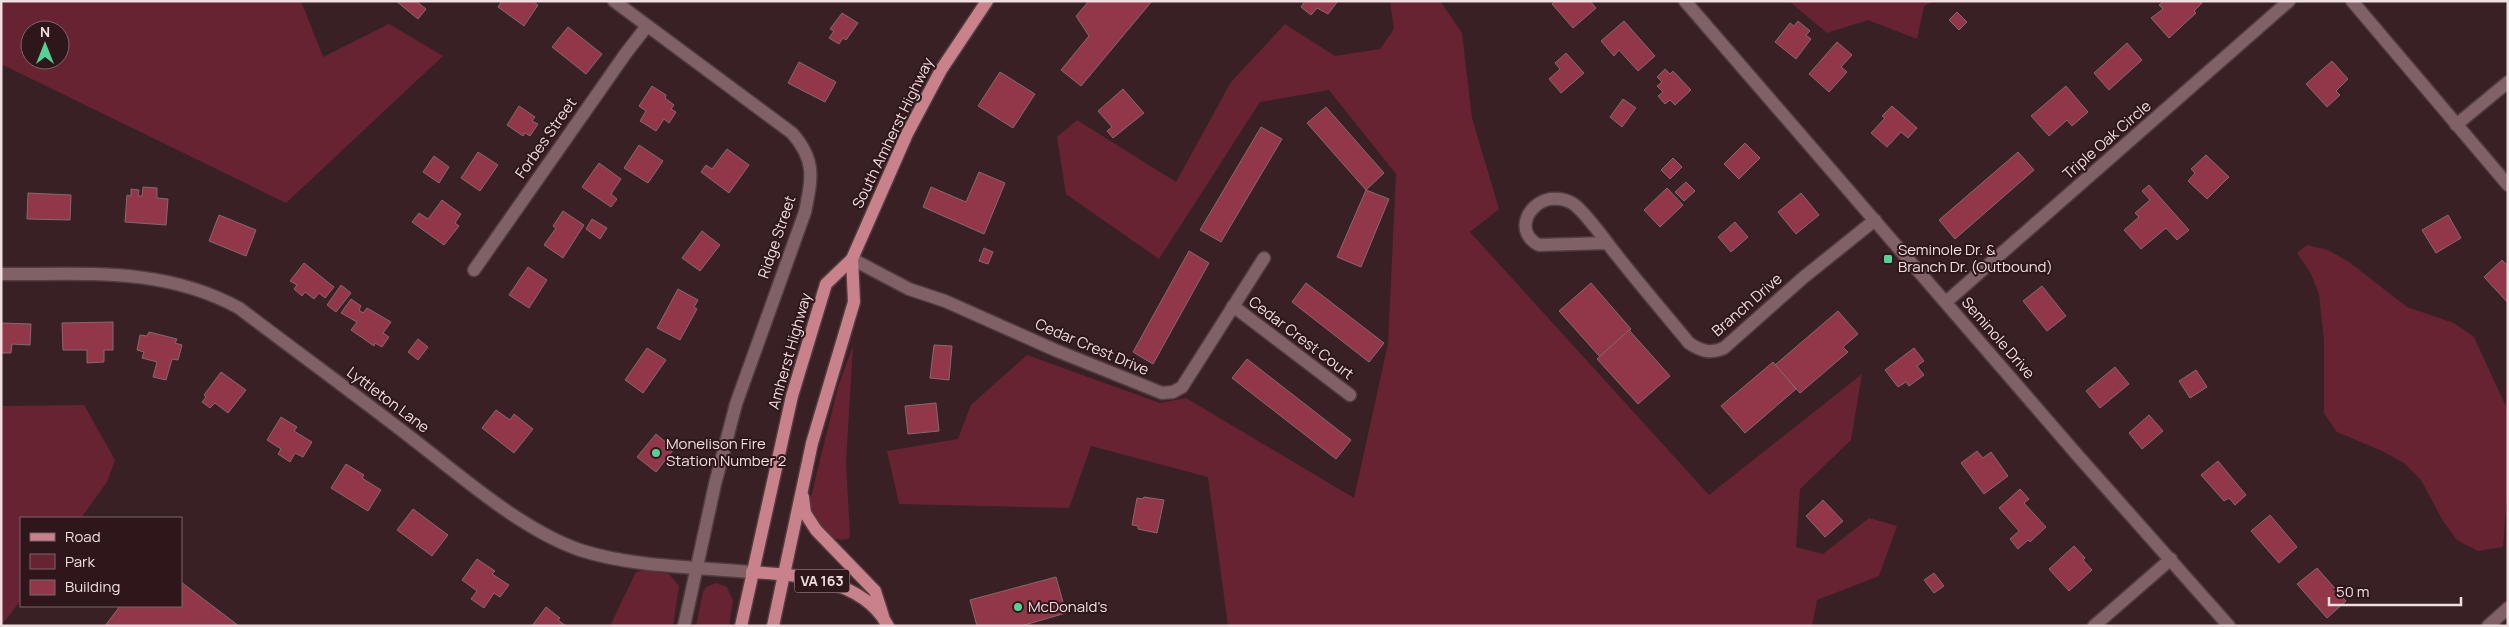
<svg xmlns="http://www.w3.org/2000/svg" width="2509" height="627" font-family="Manrope,sans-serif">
	<rect width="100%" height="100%" fill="#392024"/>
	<g fill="#672332" fill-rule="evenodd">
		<path d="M1 1H301L323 57 389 24 443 56 286 203 1 64ZM30 30H60V60H30Z"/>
		<polygon points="1390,1 1440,1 1462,33 1472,118 1499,209 1470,232 1709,495 1862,374 1851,440 1800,489 1796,547 1823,554 1869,518 1897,526 1879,576 1817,600 1812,626 1228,626 1208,477 1091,446 1069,508 899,504 887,451 958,439 971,405 1027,355 1160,403 1186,398 1354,498 1388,344 1396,174 1329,90 1260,102 1159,259 1066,194 1057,137 1077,120 1176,182 1231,82 1285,24 1335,56 1380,49 1394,29"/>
		<polygon points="1789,1 1934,1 1924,6 1917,39 1868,20 1827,33"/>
		<polygon points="2307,245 2328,250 2349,262 2407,307 2454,323 2474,337 2508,411 2508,483 2503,547 2478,551 2457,540 2443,521 2421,480 2404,463 2382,451 2337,432 2324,413 2324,341 2319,294 2310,272 2297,253"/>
		<path d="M853 346 846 461 850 536 848 539C826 544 812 520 810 501L838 387Z"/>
		<polygon points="84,405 115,460 107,482 81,518 21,518 21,600 1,626 1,406"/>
		<polygon points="645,570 669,574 679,586 673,626 610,626 636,572"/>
		<polygon points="716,583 727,587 733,601 729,626 696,626 703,592 706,587"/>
	</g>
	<g fill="#92364a" stroke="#87696d">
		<polygon points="396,1 416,1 426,9 418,19"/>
		<polygon points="502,1 532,1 538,5 524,26 498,7"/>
		<polygon points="1089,1 1152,1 1081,86 1061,70 1089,36 1076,16"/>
		<polygon points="1305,1 1338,1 1328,14 1317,8 1311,15 1301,7"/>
		<polygon points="1555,1 1590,1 1596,8 1573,28 1552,4"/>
		<polygon points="2164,1 2200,1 2202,3 2194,11 2196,13 2169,38 2151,18 2163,9 2159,5"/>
		<polygon points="1957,12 1967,22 1959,30 1949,20"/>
		<polygon points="842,13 858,23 846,40 843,38 839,44 829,38 834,31 830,29"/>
		<polygon points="1624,21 1655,56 1638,71 1619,50 1614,56 1601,41"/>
		<polygon points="1798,21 1810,31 1806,35 1811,39 1796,59 1775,42 1790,23 1794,26"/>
		<polygon points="568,27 602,54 586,74 552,47"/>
		<polygon points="1837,42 1852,55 1841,67 1847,72 1829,92 1809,74"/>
		<polygon points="2127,43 2142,60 2109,90 2094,73"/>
		<polygon points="1566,53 1584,73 1561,93 1549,79 1560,69 1555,63"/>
		<polygon points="2332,61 2348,79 2336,91 2340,95 2327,107 2306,84"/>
		<polygon points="799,62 836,82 825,102 788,83"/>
		<polygon points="1665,69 1670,74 1673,71 1691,90 1675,105 1670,100 1665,104 1658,96 1663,92 1657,86 1662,82 1657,77"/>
		<polygon points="1000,72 1035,94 1013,128 978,106"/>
		<polygon points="652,86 666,95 665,98 674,105 671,109 676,112 669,123 664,119 656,131 640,121 646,111 639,106"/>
		<polygon points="2066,86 2088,112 2072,126 2067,120 2049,136 2031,116"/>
		<polygon points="1123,89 1144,113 1113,138 1107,131 1112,127 1098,111"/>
		<polygon points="1623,99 1636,108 1622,127 1610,117"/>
		<polygon points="519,106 535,117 532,121 538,124 530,136 525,133 523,136 507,125"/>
		<polygon points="1892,106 1917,128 1908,138 1901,132 1887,147 1871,133 1885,118 1882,116"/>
		<polygon points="1326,107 1384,173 1366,190 1307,123"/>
		<polygon points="1261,127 1282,139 1221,242 1200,230"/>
		<polygon points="1745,143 1760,158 1739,179 1724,164"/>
		<polygon points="639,145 663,161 648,183 624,168"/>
		<polygon points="727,149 749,165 729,193 701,172 706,165 712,169"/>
		<polygon points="478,152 498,165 480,191 461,178"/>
		<polygon points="2018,152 2034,170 1955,239 1939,220"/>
		<polygon points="2206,155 2229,177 2207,199 2188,181 2195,173 2191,169"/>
		<polygon points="434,156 449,167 439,183 423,172"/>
		<polygon points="1673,158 1682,167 1670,179 1661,170"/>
		<polygon points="599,163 621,179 611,194 617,199 611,207 582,187"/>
		<polygon points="979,172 1005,183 984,234 923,207 931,187 966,202"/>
		<polygon points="1686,182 1695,191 1684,201 1675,192"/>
		<polygon points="2149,185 2189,230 2177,240 2166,228 2141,249 2124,230 2139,217 2135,213 2150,200 2142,191"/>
		<polygon points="143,187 157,188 157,198 168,199 166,225 125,222 127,195 131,196 131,189 139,190 138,196 142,196"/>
		<polygon points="1667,188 1683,205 1660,227 1644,210"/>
		<polygon points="1366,190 1389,199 1361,267 1337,257"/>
		<polygon points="28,193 71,195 70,220 27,219"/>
		<polygon points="1801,193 1819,215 1796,234 1778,212"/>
		<polygon points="442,200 461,214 455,223 459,226 444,245 412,222 419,213 428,219"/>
		<polygon points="563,211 584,225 563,258 544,245 556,228 553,226"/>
		<polygon points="219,215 256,230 246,256 209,241"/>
		<polygon points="2448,215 2461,238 2436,253 2422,230"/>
		<polygon points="592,219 607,228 600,239 586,229"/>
		<polygon points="1735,222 1748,237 1731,252 1718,237"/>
		<polygon points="702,231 720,245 700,271 682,258"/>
		<polygon points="984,248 993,252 988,264 979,261"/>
		<polygon points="1189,251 1209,263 1153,364 1133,352"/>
		<polygon points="2502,260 2508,266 2508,303 2484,277"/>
		<polygon points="304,263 334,287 325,298 319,293 314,299 305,292 302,296 294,289 297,285 290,281"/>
		<polygon points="528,267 547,280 529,308 509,295"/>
		<polygon points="1306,283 1384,343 1369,362 1292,302"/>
		<polygon points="1591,283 1631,329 1600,357 1559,311"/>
		<polygon points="341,285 351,293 336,312 327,305"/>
		<polygon points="2042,286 2066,316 2047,331 2023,301"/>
		<polygon points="678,289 698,300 694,307 697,309 680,340 657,328"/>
		<polygon points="351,299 361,306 359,310 363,313 367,308 391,322 383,333 389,337 382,347 375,343 374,346 351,330 357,322 341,313"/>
		<polygon points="1838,311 1858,334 1843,347 1848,352 1800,393 1775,365"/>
		<polygon points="113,322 113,350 104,350 104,362 87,363 87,350 63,350 62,323"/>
		<polygon points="1,323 31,324 30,345 12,344 11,353 1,353"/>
		<polygon points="1629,330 1670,376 1638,404 1597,359"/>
		<polygon points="149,332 177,339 175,343 182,345 178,360 172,359 166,380 153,377 157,362 142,358 144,352 137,350 140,335 147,336"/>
		<polygon points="418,339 428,347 418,360 408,352"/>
		<polygon points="934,345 952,346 949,380 930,378"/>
		<polygon points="647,348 666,360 643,393 625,380"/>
		<polygon points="1914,348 1924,361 1917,366 1924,375 1909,386 1906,382 1898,387 1885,370"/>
		<polygon points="1247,359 1351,440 1336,459 1232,378"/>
		<polygon points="1773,362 1796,389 1745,433 1721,406"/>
		<polygon points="2115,367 2129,384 2100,408 2086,391"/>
		<polygon points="2196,370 2207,387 2190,398 2179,381"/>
		<polygon points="221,372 246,390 228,413 215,403 210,408 202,402 206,397 204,395"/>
		<polygon points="936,403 939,431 908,434 905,406"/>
		<polygon points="496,410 510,420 514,414 533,429 514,453 482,428"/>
		<polygon points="2149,415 2163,431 2142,449 2129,433"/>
		<polygon points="281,417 297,427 294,431 312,442 303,457 295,453 290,462 278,454 281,449 267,440"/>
		<polygon points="656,434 674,449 656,472 637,457"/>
		<polygon points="1977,451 1983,458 1991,452 2008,476 1984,494 1961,463"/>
		<polygon points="2218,461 2246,495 2235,505 2229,498 2224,501 2201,475"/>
		<polygon points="346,464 364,475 362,478 381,490 368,511 331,488"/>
		<polygon points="2020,489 2029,499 2024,503 2046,527 2030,542 2028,540 2018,549 2010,539 2019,531 1999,508"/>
		<polygon points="1144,497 1164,500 1157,533 1138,529 1138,526 1132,525 1137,498 1143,499"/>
		<polygon points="1823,500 1843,521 1825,537 1806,516"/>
		<polygon points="413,509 448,535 432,556 397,530"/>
		<polygon points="2270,515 2297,547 2279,563 2251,531"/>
		<polygon points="2074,546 2085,558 2083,560 2092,570 2069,591 2049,569"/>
		<polygon points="477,559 495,571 492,574 509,585 500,597 494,593 484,608 471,599 477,591 462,580"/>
		<polygon points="2317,568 2346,601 2327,618 2297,584"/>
		<polygon points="1934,573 1944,586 1934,593 1924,580"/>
		<polygon points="1056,577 1066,613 1021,626 977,626 970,600"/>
		<polygon points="181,582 239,626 105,626 120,606 181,606"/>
		<polygon points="546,607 560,618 558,620 566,626 532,626"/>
	</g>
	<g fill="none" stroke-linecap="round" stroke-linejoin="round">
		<g stroke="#513c40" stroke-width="15">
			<g id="minor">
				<path d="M614 1 792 133C816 160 812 178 805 212L736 404 715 484 684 626"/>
				<polyline points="2352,1 2508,185"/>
				<polyline points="2456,125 2508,82"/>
				<path d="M1607 243 1539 245C1515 233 1526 204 1550 199 1559 198 1567 199 1575 205 1591 219 1605 241 1619 258 1642 287 1666 315 1689 343 1701 351 1710 354 1724 348L1804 277 1875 220"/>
				<polyline points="852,259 909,289 945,301 1055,350 1162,393 1173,392 1182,387 1264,258"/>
				<polyline points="474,270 626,53 647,26"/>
				<path d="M1 274C85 275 162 266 239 308 297 352 356 395 414 440 462 477 522 530 580 550 632 567 697 567 752 572"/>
				<polyline points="1946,302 2289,1"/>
				<polyline points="1233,306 1350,395"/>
				<polyline points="2094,626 2171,559"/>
				<polyline points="2488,626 2508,608"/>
			</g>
		</g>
		<g stroke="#513c40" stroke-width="15">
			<polyline id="tertiary" points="1685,1 2079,457 2229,626"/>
		</g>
		<g stroke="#513c40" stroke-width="15">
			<g id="primary">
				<polyline points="803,497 805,513 816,530 875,591 883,616"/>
				<path d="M752 572C799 575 863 579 888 626"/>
				<polyline points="741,626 792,396 826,284 852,259 907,134 941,70 987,1"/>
				<polyline points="773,626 812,443 854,302 852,259"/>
			</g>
		</g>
		<use href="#minor" stroke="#806266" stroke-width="12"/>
		<use href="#tertiary" stroke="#806266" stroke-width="12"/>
		<use href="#primary" stroke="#c9818b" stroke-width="12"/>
	</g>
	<g fill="#51d397" stroke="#2f161a" stroke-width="2">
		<rect x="1883" y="254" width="10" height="10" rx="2.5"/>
		<circle cx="656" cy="453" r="5"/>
		<circle cx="1018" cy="607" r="5"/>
	</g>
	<g text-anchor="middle" stroke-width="4" stroke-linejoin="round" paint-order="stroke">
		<rect fill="#2f161a" stroke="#b6a2a5" stroke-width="1" x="794.5" y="569.5" width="55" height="23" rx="4"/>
		<g font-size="14" font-weight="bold" fill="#f0dee0">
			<text x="822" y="586">VA 163</text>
		</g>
		<g font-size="15" fill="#f0dee0" stroke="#2f161a">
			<text transform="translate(893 133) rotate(-64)" y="5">South Amherst Highway</text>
			<text transform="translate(546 138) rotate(-55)" y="5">Forbes Street</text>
			<text transform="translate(2107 140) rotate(-41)" y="5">Triple Oak Circle</text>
			<text transform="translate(777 237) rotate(-71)" y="5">Ridge Street</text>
			<text transform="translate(1747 305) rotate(-41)" y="5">Branch Drive</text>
			<text transform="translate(1301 338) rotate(37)" y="5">Cedar Crest Court</text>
			<text transform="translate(1998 338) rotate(49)" y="5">Seminole Drive</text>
			<text transform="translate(1092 347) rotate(23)" y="5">Cedar Crest Drive</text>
			<text transform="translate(790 351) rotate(-74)" y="5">Amherst Highway</text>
			<text transform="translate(388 400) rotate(37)" y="5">Lyttleton Lane</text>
		</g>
		<g font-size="15" fill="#f0dee0" stroke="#2f161a" text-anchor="start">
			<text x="1898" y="255">Seminole Dr. &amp;<tspan x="1898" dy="17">Branch Dr. (Outbound)</tspan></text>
			<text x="666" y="449">Monelison Fire<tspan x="666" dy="17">Station Number 2</tspan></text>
			<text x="1028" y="612">McDonald's</text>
		</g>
	</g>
	<rect width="2509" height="627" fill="none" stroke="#f0dee0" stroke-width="5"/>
	<rect x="20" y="517" width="162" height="90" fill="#2f161a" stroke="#7c6669"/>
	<rect x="30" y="533" width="25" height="8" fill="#c9818b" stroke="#7c6669"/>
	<text x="65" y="542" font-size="15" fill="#f0dee0">Road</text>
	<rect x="30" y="554" width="25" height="15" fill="#672332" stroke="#7c6669"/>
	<text x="65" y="567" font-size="15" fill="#f0dee0">Park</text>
	<rect x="30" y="580" width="25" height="15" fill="#92364a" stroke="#7c6669"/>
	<text x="65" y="592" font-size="15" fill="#f0dee0">Building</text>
	<g transform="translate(45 45)"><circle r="24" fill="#2f161a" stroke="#7c6669"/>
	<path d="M0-4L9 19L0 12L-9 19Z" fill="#51d397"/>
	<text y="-8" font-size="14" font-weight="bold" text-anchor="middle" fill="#f0dee0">N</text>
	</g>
	<path d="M2329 597v8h132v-8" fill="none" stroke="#f0dee0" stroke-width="2.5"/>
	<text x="2336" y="597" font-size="15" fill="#f0dee0" stroke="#2f161a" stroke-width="4" paint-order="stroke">50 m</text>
</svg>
